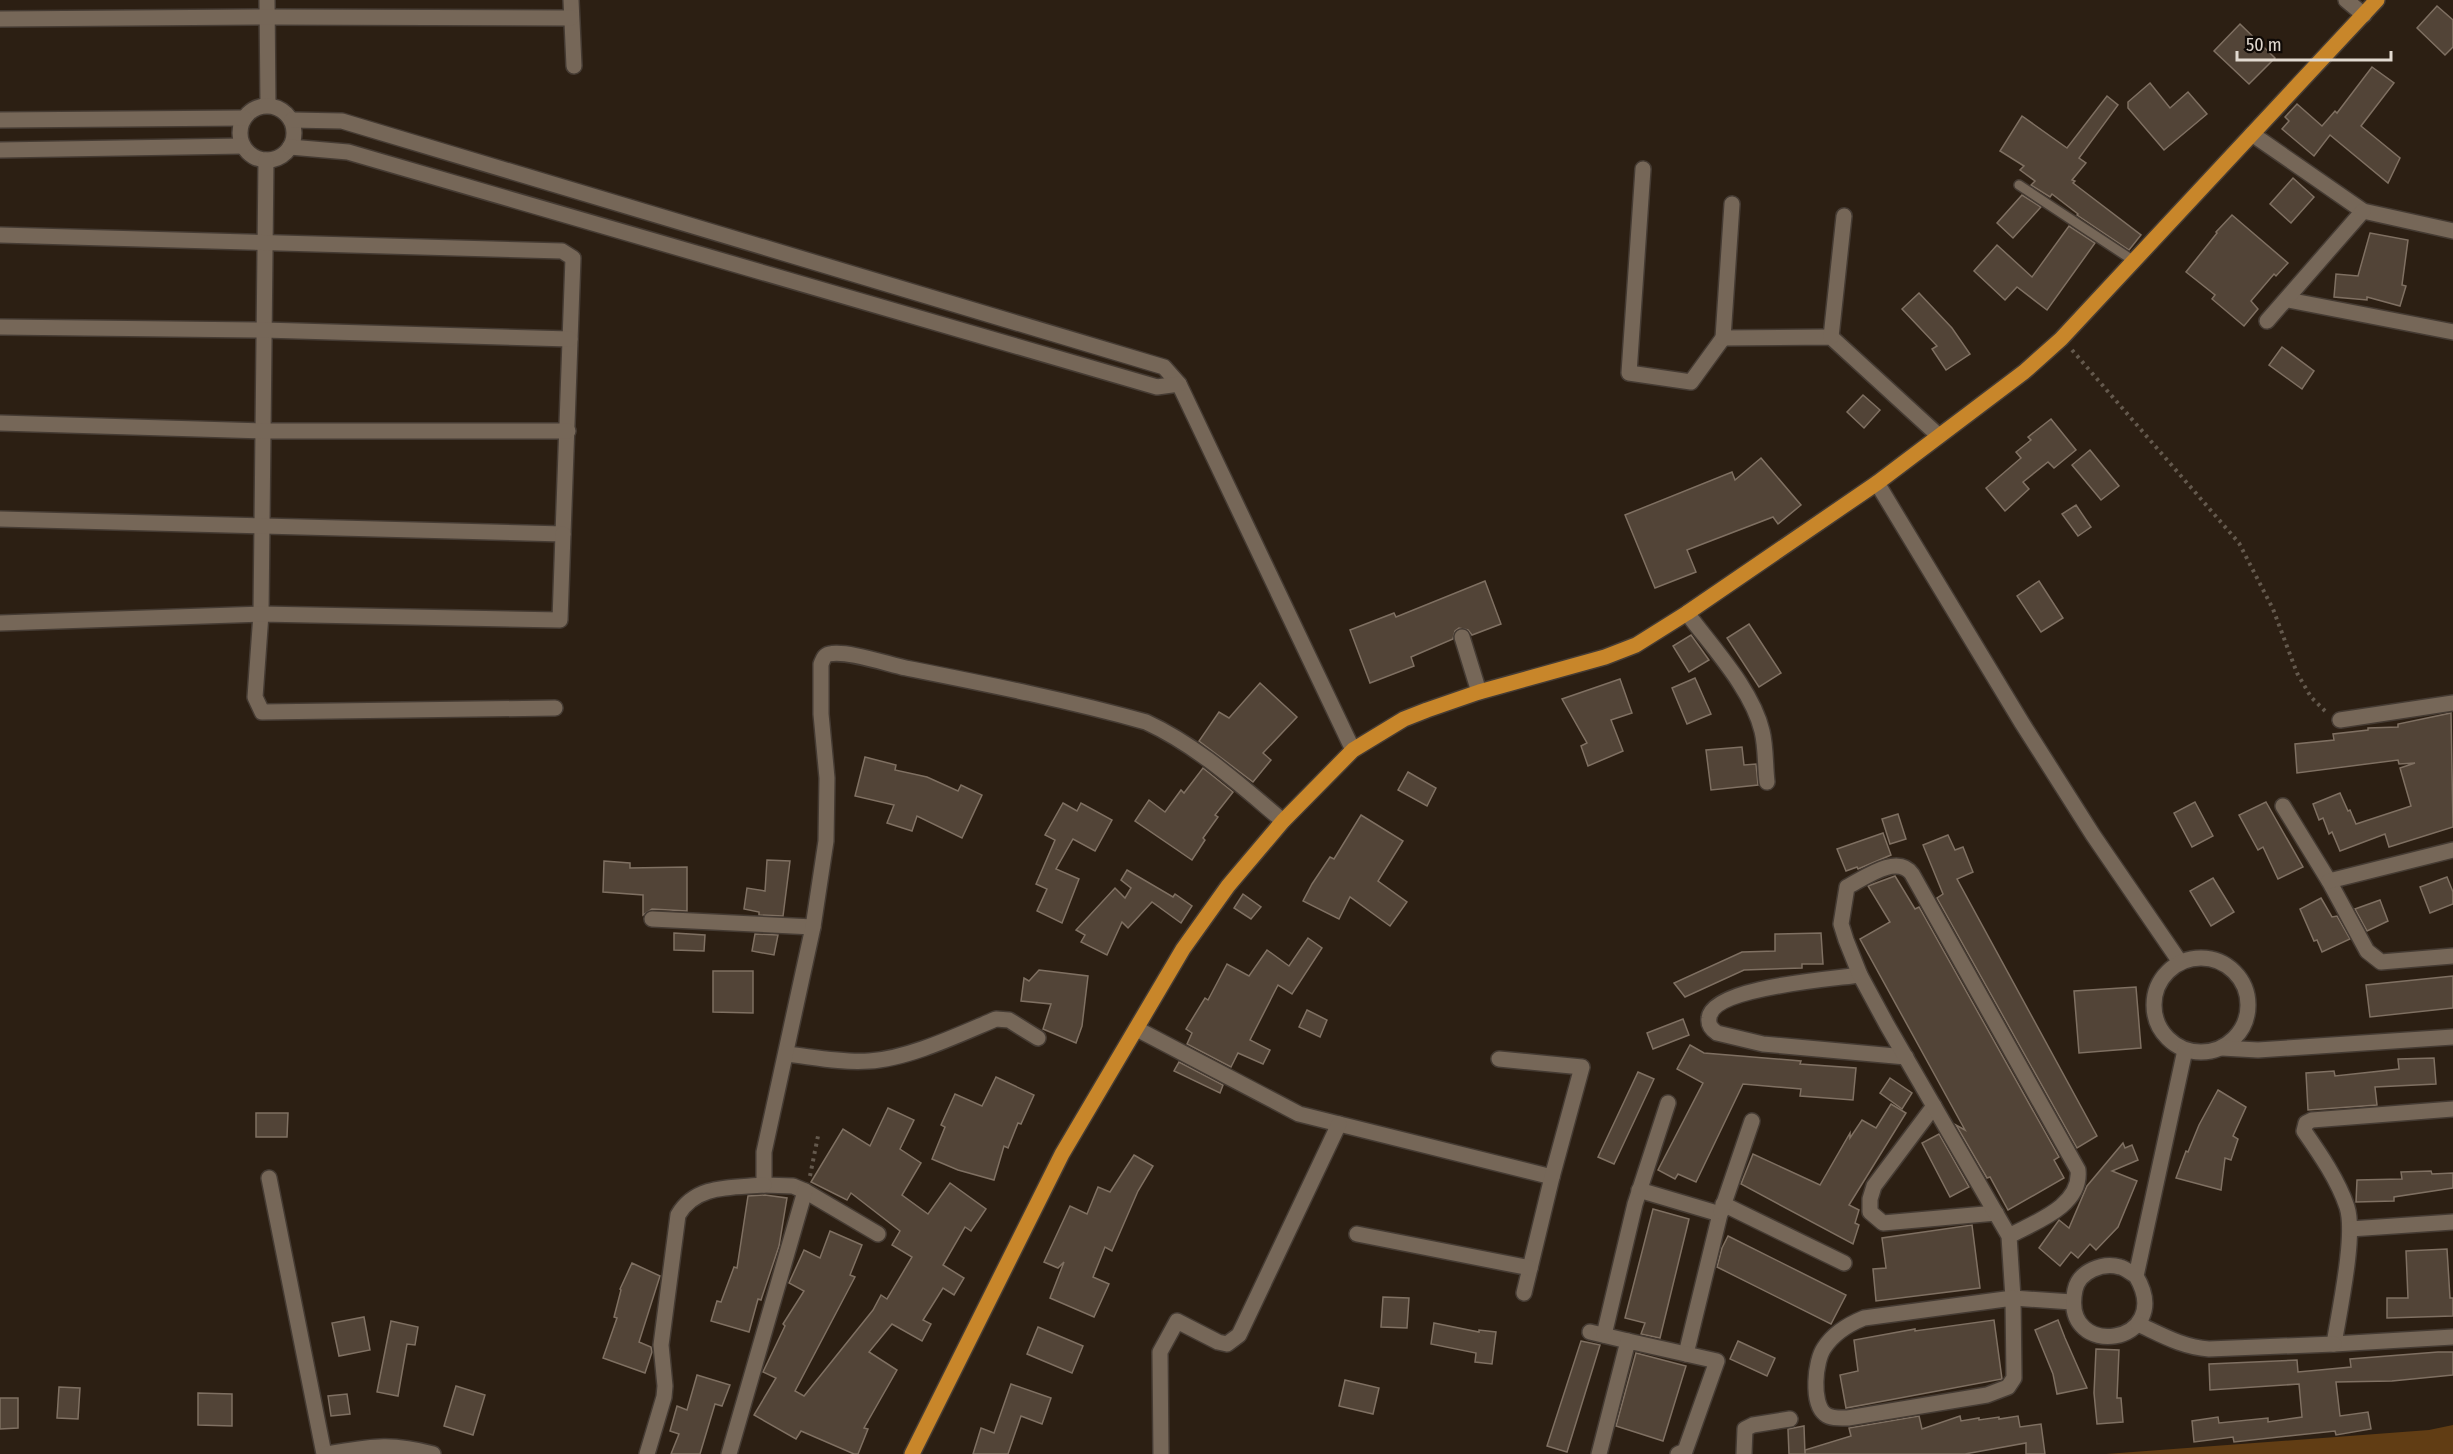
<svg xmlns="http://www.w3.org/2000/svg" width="2453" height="1454" font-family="'Fira Sans Condensed',sans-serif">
	<rect width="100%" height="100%" fill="#2c1f13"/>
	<polygon fill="#613d14" points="2453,1425 2453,1454 2106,1454 2429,1430"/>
	<g fill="#524437" stroke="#7f7062" stroke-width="1.5">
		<polygon points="2437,6 2453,20 2453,47 2445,55 2417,28"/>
		<polygon points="2240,24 2275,58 2249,84 2214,51"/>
		<polygon points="2372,67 2394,83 2361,126 2400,158 2388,183 2330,135 2314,156 2282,129 2289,121 2285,117 2297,104 2322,126 2335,111 2337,113"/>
		<polygon points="2150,83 2170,108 2188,92 2207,114 2164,150 2128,108 2128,102"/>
		<polygon points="2107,96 2118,105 2079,158 2086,163 2072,180 2075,181 2073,183 2141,235 2129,250 2077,215 2078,214 2052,194 2050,197 2031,185 2035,181 2020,170 2024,166 2000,151 2022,116 2067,148"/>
		<polygon points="2293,178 2314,197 2291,223 2270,204"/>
		<polygon points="2022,195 2041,207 2013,238 1997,223"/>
		<polygon points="2232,215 2288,263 2276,276 2274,274 2251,301 2258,309 2244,326 2212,299 2215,295 2186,272 2217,233 2216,232"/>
		<polygon points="2069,226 2095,243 2047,310 2017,287 2005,300 1974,271 1997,245 2032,277"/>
		<polygon points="2370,233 2408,240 2402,285 2406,286 2400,306 2367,297 2367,300 2334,297 2336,274 2358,276"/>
		<polygon points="1919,293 1952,328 1970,354 1946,370 1932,349 1937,346 1902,309"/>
		<polygon points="2282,347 2314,371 2302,389 2269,365"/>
		<polygon points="1863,395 1880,410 1864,428 1847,412"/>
		<polygon points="2051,419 2076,450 2054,468 2048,462 2023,482 2029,489 2005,511 1986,488 2021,458 2016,452 2031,440 2028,437"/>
		<polygon points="2090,450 2119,486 2101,500 2072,465"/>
		<polygon points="1761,458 1801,505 1778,524 1773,517 1687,550 1696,572 1655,588 1625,515 1732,472 1735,480"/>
		<polygon points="2076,505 2091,527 2078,536 2062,514"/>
		<polygon points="1485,581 1501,624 1472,635 1468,630 1459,628 1455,631 1453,639 1411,657 1414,666 1370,683 1350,630 1394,613 1396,617"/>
		<polygon points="2039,581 2063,618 2041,632 2017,596"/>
		<polygon points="1749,624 1781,673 1759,687 1727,638"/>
		<polygon points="1691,635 1709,660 1689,672 1673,646"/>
		<polygon points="1695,678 1711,714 1687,724 1672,688"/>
		<polygon points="1620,679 1632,713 1611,720 1623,751 1588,766 1581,746 1587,743 1562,699"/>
		<polygon points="1260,683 1297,717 1263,753 1271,760 1253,782 1199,741 1219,712 1229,718"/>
		<polygon points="2451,713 2453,827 2389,847 2385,834 2340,851 2332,832 2329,834 2323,818 2319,820 2313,804 2340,793 2348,811 2350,810 2356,824 2411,806 2400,768 2415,763 2399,764 2398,760 2297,773 2295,744 2334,740 2333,734 2368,730 2368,728 2398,727 2398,724"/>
		<polygon points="1742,747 1744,765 1756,764 1758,785 1711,790 1706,750"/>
		<polygon points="865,757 896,765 895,770 927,777 958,791 961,785 982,795 962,838 917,816 912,831 887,823 894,805 855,796"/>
		<polygon points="1203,768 1233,792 1215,815 1218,817 1203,838 1205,840 1192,860 1135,821 1149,800 1165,812 1181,790 1184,793"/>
		<polygon points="1408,772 1436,788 1427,806 1398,790"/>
		<polygon points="2195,802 2213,836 2192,847 2174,813"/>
		<polygon points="2266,802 2303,867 2278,879 2263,847 2258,850 2239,815"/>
		<polygon points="1063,803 1077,811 1081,803 1112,820 1095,851 1073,839 1056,869 1079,879 1062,923 1037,911 1047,889 1036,884 1055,840 1045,835"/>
		<polygon points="1898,814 1906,839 1890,844 1882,819"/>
		<polygon points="1361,815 1403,841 1378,881 1407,902 1390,926 1350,897 1339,919 1303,901 1312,884 1330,857 1334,859"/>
		<polygon points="1883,833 1891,855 1858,869 1857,867 1846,871 1837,849"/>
		<polygon points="1948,835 1955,850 1963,847 1973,872 1957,879 2097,1136 2077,1148 1937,898 1943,894 1923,845"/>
		<polygon points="767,860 790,861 783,916 759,915 759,912 744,909 747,888 765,891"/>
		<polygon points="604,861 630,863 630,868 687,867 687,911 652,909 643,915 643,895 603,892"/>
		<polygon points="1127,870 1173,897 1175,894 1192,906 1181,923 1152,902 1128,928 1122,922 1107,955 1081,942 1085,935 1076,930 1115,888 1125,898 1131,888 1121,880"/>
		<polygon points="1895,876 1915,909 1919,907 2059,1157 2054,1160 2064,1178 2008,1210 1990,1177 1987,1178 1956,1125 1965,1130 1860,939 1890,922 1868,886"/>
		<polygon points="2447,877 2453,892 2453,904 2430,913 2420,887"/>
		<polygon points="2213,878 2234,912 2211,926 2190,891"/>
		<polygon points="1243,894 1261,907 1251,919 1234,908"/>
		<polygon points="2321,898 2332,917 2337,916 2350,939 2322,952 2317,940 2314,941 2300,909"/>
		<polygon points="2380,900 2388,921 2367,931 2355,909"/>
		<polygon points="674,933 705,935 704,951 674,950"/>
		<polygon points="1821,933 1823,964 1802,964 1802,968 1744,970 1685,997 1674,983 1742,952 1775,951 1775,934"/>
		<polygon points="755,934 778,935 774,955 752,951"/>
		<polygon points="1308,938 1322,948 1292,994 1278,985 1250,1040 1270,1050 1263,1064 1238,1053 1231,1067 1187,1044 1192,1033 1186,1029 1205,998 1208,1000 1227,964 1249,976 1267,950 1289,966"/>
		<polygon points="1039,970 1088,976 1082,1026 1076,1043 1043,1029 1051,1004 1021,1001 1024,978 1029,981"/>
		<polygon points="713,971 753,971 753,1013 713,1012"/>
		<polygon points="2453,976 2453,1008 2370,1017 2366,985"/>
		<polygon points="2136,987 2141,1048 2079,1053 2074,991"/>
		<polygon points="1307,1010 1327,1020 1320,1037 1299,1027"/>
		<polygon points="1683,1019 1689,1035 1653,1049 1647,1033"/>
		<polygon points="1690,1045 1704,1053 1801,1061 1800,1064 1856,1068 1853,1100 1800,1096 1801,1089 1743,1084 1696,1182 1678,1174 1675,1179 1658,1170 1703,1083 1677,1069"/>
		<polygon points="2434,1058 2436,1084 2375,1087 2377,1105 2308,1110 2306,1073 2334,1071 2335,1076 2399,1069 2398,1059"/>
		<polygon points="1179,1062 1223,1085 1220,1093 1174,1071"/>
		<polygon points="1638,1072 1654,1079 1614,1164 1598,1157"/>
		<polygon points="996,1077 1034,1095 1021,1124 1018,1123 1008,1148 1004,1146 994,1180 958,1170 932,1159 945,1127 941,1125 955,1094 982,1106"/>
		<polygon points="1890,1078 1912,1093 1902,1109 1880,1093"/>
		<polygon points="2218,1090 2246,1107 2233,1136 2238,1139 2231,1160 2225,1158 2221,1190 2176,1178 2186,1151 2188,1152 2199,1125"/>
		<polygon points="1891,1104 1906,1113 1849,1205 1859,1210 1855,1223 1859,1225 1853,1244 1741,1184 1753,1154 1820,1185 1850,1133 1850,1138 1862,1120 1876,1128"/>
		<polygon points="888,1108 914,1120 900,1149 921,1163 902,1195 928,1214 950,1183 986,1209 971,1231 965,1227 943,1265 964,1278 954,1295 943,1288 923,1320 931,1324 922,1341 892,1324 869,1352 897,1370 864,1428 868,1429 858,1454 854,1454 801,1431 796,1439 754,1415 776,1378 763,1372 785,1326 783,1324 804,1291 789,1283 804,1250 820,1258 830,1231 862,1245 850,1275 855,1277 795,1391 804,1396 873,1310 881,1295 887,1299 912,1257 892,1245 900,1231 851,1193 847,1200 811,1182 843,1129 870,1146"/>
		<polygon points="256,1113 288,1113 287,1137 256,1137"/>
		<polygon points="1939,1134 1969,1187 1950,1197 1922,1143"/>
		<polygon points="2123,1143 2125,1148 2132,1145 2138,1160 2112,1171 2137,1181 2118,1227 2096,1250 2090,1244 2078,1258 2071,1252 2060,1266 2039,1248 2059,1220 2069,1228 2087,1186"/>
		<polygon points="1134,1155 1153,1166 1138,1191 1112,1251 1105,1247 1093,1277 1109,1284 1094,1317 1050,1298 1064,1262 1058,1268 1044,1262 1070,1206 1087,1214 1098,1187 1110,1192"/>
		<polygon points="2431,1171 2432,1174 2453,1173 2453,1188 2394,1197 2394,1201 2356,1202 2357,1180 2402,1179 2401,1172"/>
		<polygon points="765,1195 787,1198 779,1246 761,1300 758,1299 749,1332 711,1321 717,1301 721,1302 734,1267 737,1268 748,1196"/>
		<polygon points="1653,1209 1689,1219 1660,1338 1641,1334 1645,1323 1625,1318"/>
		<polygon points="1972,1225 1980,1288 1876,1301 1873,1269 1886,1268 1882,1238"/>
		<polygon points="1728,1236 1846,1295 1831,1324 1717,1267 1722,1248"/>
		<polygon points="2447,1249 2450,1298 2453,1298 2453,1316 2387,1318 2387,1298 2408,1298 2406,1251"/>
		<polygon points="632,1263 660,1276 639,1342 651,1347 652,1352 645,1373 603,1358 617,1318 614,1317 621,1290 620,1289"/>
		<polygon points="1383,1297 1409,1298 1407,1328 1381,1327"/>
		<polygon points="364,1317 370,1350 339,1356 332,1323"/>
		<polygon points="1994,1320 2002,1379 1846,1408 1840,1375 1858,1371 1854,1340 1915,1329 1915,1331"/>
		<polygon points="2058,1320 2065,1338 2087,1388 2057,1394 2053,1374 2035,1330"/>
		<polygon points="391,1321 418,1327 415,1345 407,1344 398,1396 377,1392"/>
		<polygon points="1434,1323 1479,1332 1479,1330 1496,1332 1492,1364 1475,1362 1476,1353 1431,1344"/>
		<polygon points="1038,1327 1083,1346 1072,1373 1027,1354"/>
		<polygon points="1581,1341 1600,1345 1567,1452 1547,1446"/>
		<polygon points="1738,1341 1775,1358 1767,1376 1730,1359"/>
		<polygon points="2096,1349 2119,1350 2117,1398 2121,1398 2123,1422 2097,1424 2094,1393"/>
		<polygon points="2438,1352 2453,1352 2453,1375 2392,1381 2336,1382 2340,1416 2368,1412 2371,1429 2336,1435 2335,1431 2234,1442 2233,1437 2194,1442 2192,1421 2218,1417 2219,1423 2268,1418 2268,1422 2302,1417 2299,1384 2210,1390 2209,1364 2297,1360 2298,1372 2351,1367 2350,1359"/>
		<polygon points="1636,1353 1686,1366 1663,1441 1616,1426"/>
		<polygon points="697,1375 730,1385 722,1406 715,1404 700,1454 671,1454 679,1434 670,1431 677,1406 687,1410"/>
		<polygon points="1345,1380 1379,1388 1373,1414 1339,1406"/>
		<polygon points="1011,1384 1051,1398 1042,1424 1021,1416 1008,1454 973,1454 981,1428 994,1433"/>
		<polygon points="456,1386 485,1395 473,1435 444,1426"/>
		<polygon points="59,1387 80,1388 78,1419 57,1418"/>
		<polygon points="198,1393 232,1394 232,1426 198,1425"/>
		<polygon points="347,1394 350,1414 331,1416 328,1396"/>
		<polygon points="0,1398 18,1398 18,1428 0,1429"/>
		<polygon points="1919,1416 1922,1429 1960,1416 1961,1421 1979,1418 1979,1420 1999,1417 1999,1419 2018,1416 2020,1427 2041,1424 2045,1454 2026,1454 2026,1443 1965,1454 1805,1454 1805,1450 1851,1436 1849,1428"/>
		<polygon points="1804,1426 1805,1454 1789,1454 1788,1429"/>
	</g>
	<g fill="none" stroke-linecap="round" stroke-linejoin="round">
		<g stroke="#453b33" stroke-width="12">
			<polyline id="service" points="2019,185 2134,261"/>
		</g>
		<g stroke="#453b33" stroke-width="18">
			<g id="minor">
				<polyline points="267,0 268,105"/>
				<polyline points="571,0 574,66"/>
				<polyline points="2346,0 2364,15"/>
				<polyline points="0,19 267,17 571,18"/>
				<circle cx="267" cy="133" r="27"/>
				<polyline points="0,120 244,118"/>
				<polyline points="292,120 342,121 1164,367 1179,384 1353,750"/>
				<polyline points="2252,134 2363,211 2453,231"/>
				<polyline points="290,147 348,152 1157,387 1179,384"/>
				<polyline points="0,150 243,146"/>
				<polyline points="266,160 261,614 255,697 262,712 555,708"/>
				<polyline points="1643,169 1629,373 1691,382 1723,338"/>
				<polyline points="1732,204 1723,338 1831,337 1939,436"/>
				<polyline points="0,235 562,251 573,258 563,534 0,519"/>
				<polyline points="2288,300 2453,332"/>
				<polyline points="2267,321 2363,211"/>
				<polyline points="0,327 264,330 570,339"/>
				<polyline points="1831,337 1844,216"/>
				<polyline points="0,423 263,431 568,431"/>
				<polyline points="1877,483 2022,723 2093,835 2180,962"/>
				<path d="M1687 613C1712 647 1752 689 1762 731 1766 747 1765 765 1767 782"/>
				<polyline points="0,623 261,614 560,620 563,534"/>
				<polyline points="1462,637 1479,692"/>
				<polyline points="2340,720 2453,703"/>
				<polyline points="2283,806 2329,881 2367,951 2381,962 2453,956"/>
				<polyline points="2329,881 2453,850"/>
				<polyline points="652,919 813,927"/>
				<circle cx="2201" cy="1005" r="47"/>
				<path d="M1860 975C1833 979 1712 987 1709 1018 1708 1025 1711 1029 1717 1033L1763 1044 1906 1057"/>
				<polyline points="1137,1029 1299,1114 1552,1177"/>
				<polyline points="2222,1048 2258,1050 2453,1037"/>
				<path d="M786 1054C813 1057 842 1063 869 1061 908 1059 960 1034 996 1019L1009 1020 1038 1038"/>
				<polyline points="1499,1059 1582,1067 1552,1177 1524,1293"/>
				<polyline points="1934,1106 1874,1186 1870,1199 1870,1212 1883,1223 1996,1213"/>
				<path d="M2453 1109 2312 1120 2306 1123 2304 1131C2320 1154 2338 1180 2347 1207 2356 1235 2339 1312 2334 1344L2453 1337"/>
				<polyline points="269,1178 324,1454"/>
				<polyline points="1639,1190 1720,1214 1686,1354"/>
				<polyline points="1723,1204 1844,1263"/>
				<polyline points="1721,1212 1752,1121"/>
				<polyline points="2350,1229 2453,1222"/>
				<path d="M878 1234 805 1191 793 1186 764 1185V1152L813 927 826 841 827 778 821 714V664C823 660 824 655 829 654 847 650 887 664 906 668 986 684 1067 700 1146 722 1198 746 1240 785 1283 821"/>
				<polyline points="1357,1234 1530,1268"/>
				<path d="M2009 1236C2035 1222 2082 1206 2078 1170L1912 874C1897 853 1863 879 1847 887L1841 924 1846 940 1860 975 1887 1025 2009 1236 2013 1298 2072 1302"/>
				<path d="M2136 1276C2131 1273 2125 1268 2120 1267 2103 1262 2079 1271 2075 1290 2060 1362 2177 1345 2136 1276L2185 1050"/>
				<path d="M2013 1298 2014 1378 2008 1387 1987 1395 1848 1418C1841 1418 1831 1419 1825 1414 1811 1403 1815 1361 1824 1348 1833 1334 1849 1324 1864 1318Z"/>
				<path d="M2138 1324C2162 1335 2182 1347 2209 1349L2334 1344"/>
				<polyline points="1590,1332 1628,1341"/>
				<polyline points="1604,1335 1635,1204 1668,1103"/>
				<path d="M327 1454C370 1447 389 1442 433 1454"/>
				<path d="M647 1454 664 1397 665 1386 661 1345 678 1215C696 1184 732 1188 764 1185"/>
				<polyline points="729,1454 805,1191"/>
				<polyline points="1161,1454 1160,1352 1177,1321 1218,1342 1227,1344 1239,1335 1339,1124"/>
				<polyline points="1599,1454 1628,1341 1717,1361 1685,1451 1678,1454"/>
				<polyline points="1744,1454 1745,1429 1753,1425 1790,1419"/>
			</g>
		</g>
		<g stroke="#453b33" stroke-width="18">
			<polyline id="primary" points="912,1454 1062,1154 1183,949 1228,886 1283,821 1353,750 1404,719 1427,710 1479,692 1605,657 1636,645 1687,613 1877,483 2024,372 2061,339 2377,0"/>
		</g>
		<g stroke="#64594d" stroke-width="4" stroke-dasharray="3 4.5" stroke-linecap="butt">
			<polyline points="2072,350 2239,543 2273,609 2297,673 2311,697 2325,711"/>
			<polyline points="810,1176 818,1136"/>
		</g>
		<use href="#service" stroke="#766758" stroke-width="9"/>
		<use href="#minor" stroke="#766758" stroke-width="15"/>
		<use href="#primary" stroke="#c8862a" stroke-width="15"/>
	</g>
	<path d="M2237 51v9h154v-9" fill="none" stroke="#e1d9d0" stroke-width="3"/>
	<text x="2246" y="51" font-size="18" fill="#e1d9d0" stroke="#100a06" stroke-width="4.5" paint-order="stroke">50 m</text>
</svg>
